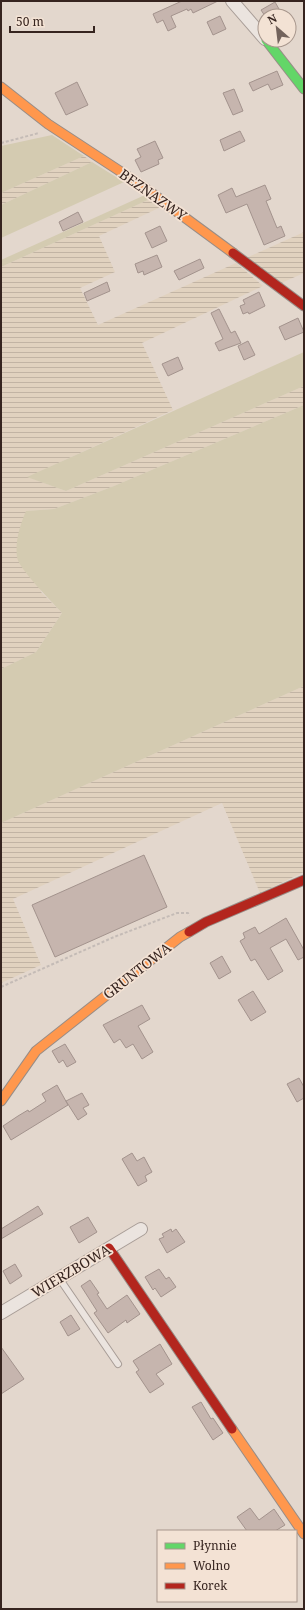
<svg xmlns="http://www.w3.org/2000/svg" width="305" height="1610" font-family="'Noto Serif',serif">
	<defs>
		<pattern id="farmland-rules" width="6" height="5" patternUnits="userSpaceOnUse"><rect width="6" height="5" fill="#e1d2bf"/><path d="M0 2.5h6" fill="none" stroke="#c2b4a4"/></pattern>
	</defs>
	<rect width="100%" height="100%" fill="#e3d7cd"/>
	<g fill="url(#farmland-rules)">
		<polygon points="84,156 92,162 1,205 1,193"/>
		<polygon points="150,199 161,207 99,236 115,272 80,288 98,325 236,263 263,286 142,343 173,410 28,477 66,491 304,386 304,405 114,486 54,509 26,511 41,592 62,613 36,652 1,669 1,267"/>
		<polygon points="304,232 304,273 279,284 246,258"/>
		<polygon points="304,686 304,872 260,893 222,803 13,899 41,965 1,983 1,823"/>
	</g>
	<g fill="#d4cbb1">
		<polygon points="52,135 84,156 1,193 1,146"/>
		<polygon points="92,162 124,182 1,238 1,205"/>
		<polygon points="145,195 150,199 1,267 1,260"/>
		<polygon points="304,352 304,386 66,491 27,477"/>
		<path d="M304 405V686L1 823V669L36 652 62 613C53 603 18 568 17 557 15 541 20 525 26 511L54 509 114 486Z"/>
	</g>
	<g fill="#c6b5ae" stroke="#a3938d">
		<polygon points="182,1 218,1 193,13 191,9 188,11 187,9 171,16 176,27 168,31 163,20 157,23 153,14"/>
		<polygon points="275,2 283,16 265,16 261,10"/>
		<polygon points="220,16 226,29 213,35 207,22"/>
		<polygon points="277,71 283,85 271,90 268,84 253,91 249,83"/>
		<polygon points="77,82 88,105 66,115 55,93"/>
		<polygon points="234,89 243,111 233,115 223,93"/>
		<polygon points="240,131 245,141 224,151 220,140"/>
		<polygon points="155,141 163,158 158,160 159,164 141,172 135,160 141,157 137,149"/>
		<polygon points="265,185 271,199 266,201 277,228 281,226 285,236 264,245 247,204 226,213 218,195 232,188 236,197"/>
		<polygon points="78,212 83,222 63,231 59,222"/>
		<polygon points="160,226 167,241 152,248 145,233"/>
		<polygon points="157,255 162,267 144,275 143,271 138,273 135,264"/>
		<polygon points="200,259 204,268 179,280 174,271"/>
		<polygon points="107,282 110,291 87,301 84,293"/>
		<polygon points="259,292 265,306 249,314 248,312 243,314 240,306 245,304 243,300"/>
		<polygon points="219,309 231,333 235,331 241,343 219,351 215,343 223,339 211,313"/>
		<polygon points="298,318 304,332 285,340 279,327"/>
		<polygon points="248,341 255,355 244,360 238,346"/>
		<polygon points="178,357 183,369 168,376 162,364"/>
		<polygon points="144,855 167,907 55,957 32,905"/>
		<polygon points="286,918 304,950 304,957 298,960 286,939 270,948 283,971 268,980 255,959 251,961 240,941 245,938 243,933 255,927 259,934"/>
		<polygon points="222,956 231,972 219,979 210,963"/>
		<polygon points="253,991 266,1012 251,1021 238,1000"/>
		<polygon points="142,1005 150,1019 138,1026 153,1052 142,1059 133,1044 126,1048 120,1039 114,1043 103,1025"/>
		<polygon points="65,1044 76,1062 67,1067 63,1060 59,1063 52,1051"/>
		<polygon points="299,1078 304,1087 304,1098 297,1102 287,1084"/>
		<polygon points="57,1085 68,1105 11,1140 3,1126 18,1116 28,1110 29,1112 46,1101 42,1094"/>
		<polygon points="82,1093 89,1105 83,1108 87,1114 78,1120 66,1101"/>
		<polygon points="132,1153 137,1161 144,1157 152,1172 145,1176 147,1181 138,1186 122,1159"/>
		<polygon points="38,1206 43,1214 1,1239 1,1229"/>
		<polygon points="88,1217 97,1232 79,1243 70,1227"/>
		<polygon points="171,1229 172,1232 176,1229 185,1242 167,1253 159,1239 164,1237 162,1234"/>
		<polygon points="15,1264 22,1276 10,1284 3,1271"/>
		<polygon points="159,1269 166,1279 169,1277 176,1287 161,1297 155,1288 153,1290 145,1277"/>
		<polygon points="90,1280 99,1293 97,1294 107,1309 127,1295 140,1314 127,1323 126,1320 108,1333 94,1313 97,1311 81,1286"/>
		<polygon points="71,1315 80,1329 68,1336 60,1322"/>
		<polygon points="160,1344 172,1364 156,1374 164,1384 150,1393 136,1372 139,1370 133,1361"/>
		<polygon points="1,1347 24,1379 1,1394"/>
		<polygon points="201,1402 211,1419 213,1418 223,1433 213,1440 192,1407"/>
		<polygon points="250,1508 259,1520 274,1509 285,1525 275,1531 247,1531 237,1517"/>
	</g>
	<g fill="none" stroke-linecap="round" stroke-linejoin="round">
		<g stroke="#a89d97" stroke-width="8">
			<polyline id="lane" points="59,1278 118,1364"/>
		</g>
		<g stroke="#a89d97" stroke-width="14">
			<g id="street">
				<polyline points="232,1 265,39"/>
				<polyline points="1,1313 141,1229"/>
			</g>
		</g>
		<g stroke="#988d87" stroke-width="11">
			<polyline id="fast" points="266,40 304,89"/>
		</g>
		<g stroke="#988d87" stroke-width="11">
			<g id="slow">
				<polyline points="1,87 48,124 138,183 233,253"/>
				<polyline points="1,1101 36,1051 180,937 189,932"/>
				<polyline points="232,1429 304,1534"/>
			</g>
		</g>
		<g stroke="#988d87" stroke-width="11">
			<g id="jam">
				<polyline points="233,253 304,306"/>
				<polyline points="189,932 206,922 304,880"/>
				<polyline points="109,1248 232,1429"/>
			</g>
		</g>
		<g stroke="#c4bbb6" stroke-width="2" stroke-dasharray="3 2" stroke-linecap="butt">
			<polyline points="1,143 39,133"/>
			<polyline points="1,987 114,937 177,913 188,913 189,916"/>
		</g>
		<use href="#lane" stroke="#ebe4df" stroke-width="6"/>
		<use href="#street" stroke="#ebe4df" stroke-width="12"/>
		<use href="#fast" stroke="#63d668" stroke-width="9"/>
		<use href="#slow" stroke="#ff974d" stroke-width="9"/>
		<use href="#jam" stroke="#b3261e" stroke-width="9"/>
	</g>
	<g text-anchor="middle" stroke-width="3.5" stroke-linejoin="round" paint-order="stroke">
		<g font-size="14" fill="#36241f" stroke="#f3e2d4">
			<text transform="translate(153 195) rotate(35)" y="5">BEZNAZWY</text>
			<text transform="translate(137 971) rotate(-38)" y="5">GRUNTOWA</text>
			<text transform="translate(71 1271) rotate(-31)" y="5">WIERZBOWA</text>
		</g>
	</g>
	<rect width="305" height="1610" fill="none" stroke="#36241f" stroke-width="4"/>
	<rect x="157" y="1530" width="140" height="72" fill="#f3e2d4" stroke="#a7968c"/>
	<rect x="165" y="1543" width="20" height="6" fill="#63d668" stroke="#a7968c"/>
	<text x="193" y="1550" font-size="12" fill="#36241f">Płynnie</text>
	<rect x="165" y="1563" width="20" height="6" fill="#ff974d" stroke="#a7968c"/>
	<text x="193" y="1570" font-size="12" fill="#36241f">Wolno</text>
	<rect x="165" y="1583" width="20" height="6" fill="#b3261e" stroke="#a7968c"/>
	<text x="193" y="1590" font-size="12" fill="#36241f">Korek</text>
	<g transform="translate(277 28) rotate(332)"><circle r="19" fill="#f3e2d4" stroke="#a7968c"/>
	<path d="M0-3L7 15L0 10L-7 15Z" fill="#73635c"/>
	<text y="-6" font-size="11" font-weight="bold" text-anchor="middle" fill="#36241f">N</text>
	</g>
	<path d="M10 26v6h84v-6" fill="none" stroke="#36241f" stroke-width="2"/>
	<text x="16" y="26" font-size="12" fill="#36241f" stroke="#f3e2d4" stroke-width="3" paint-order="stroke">50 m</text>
</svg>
